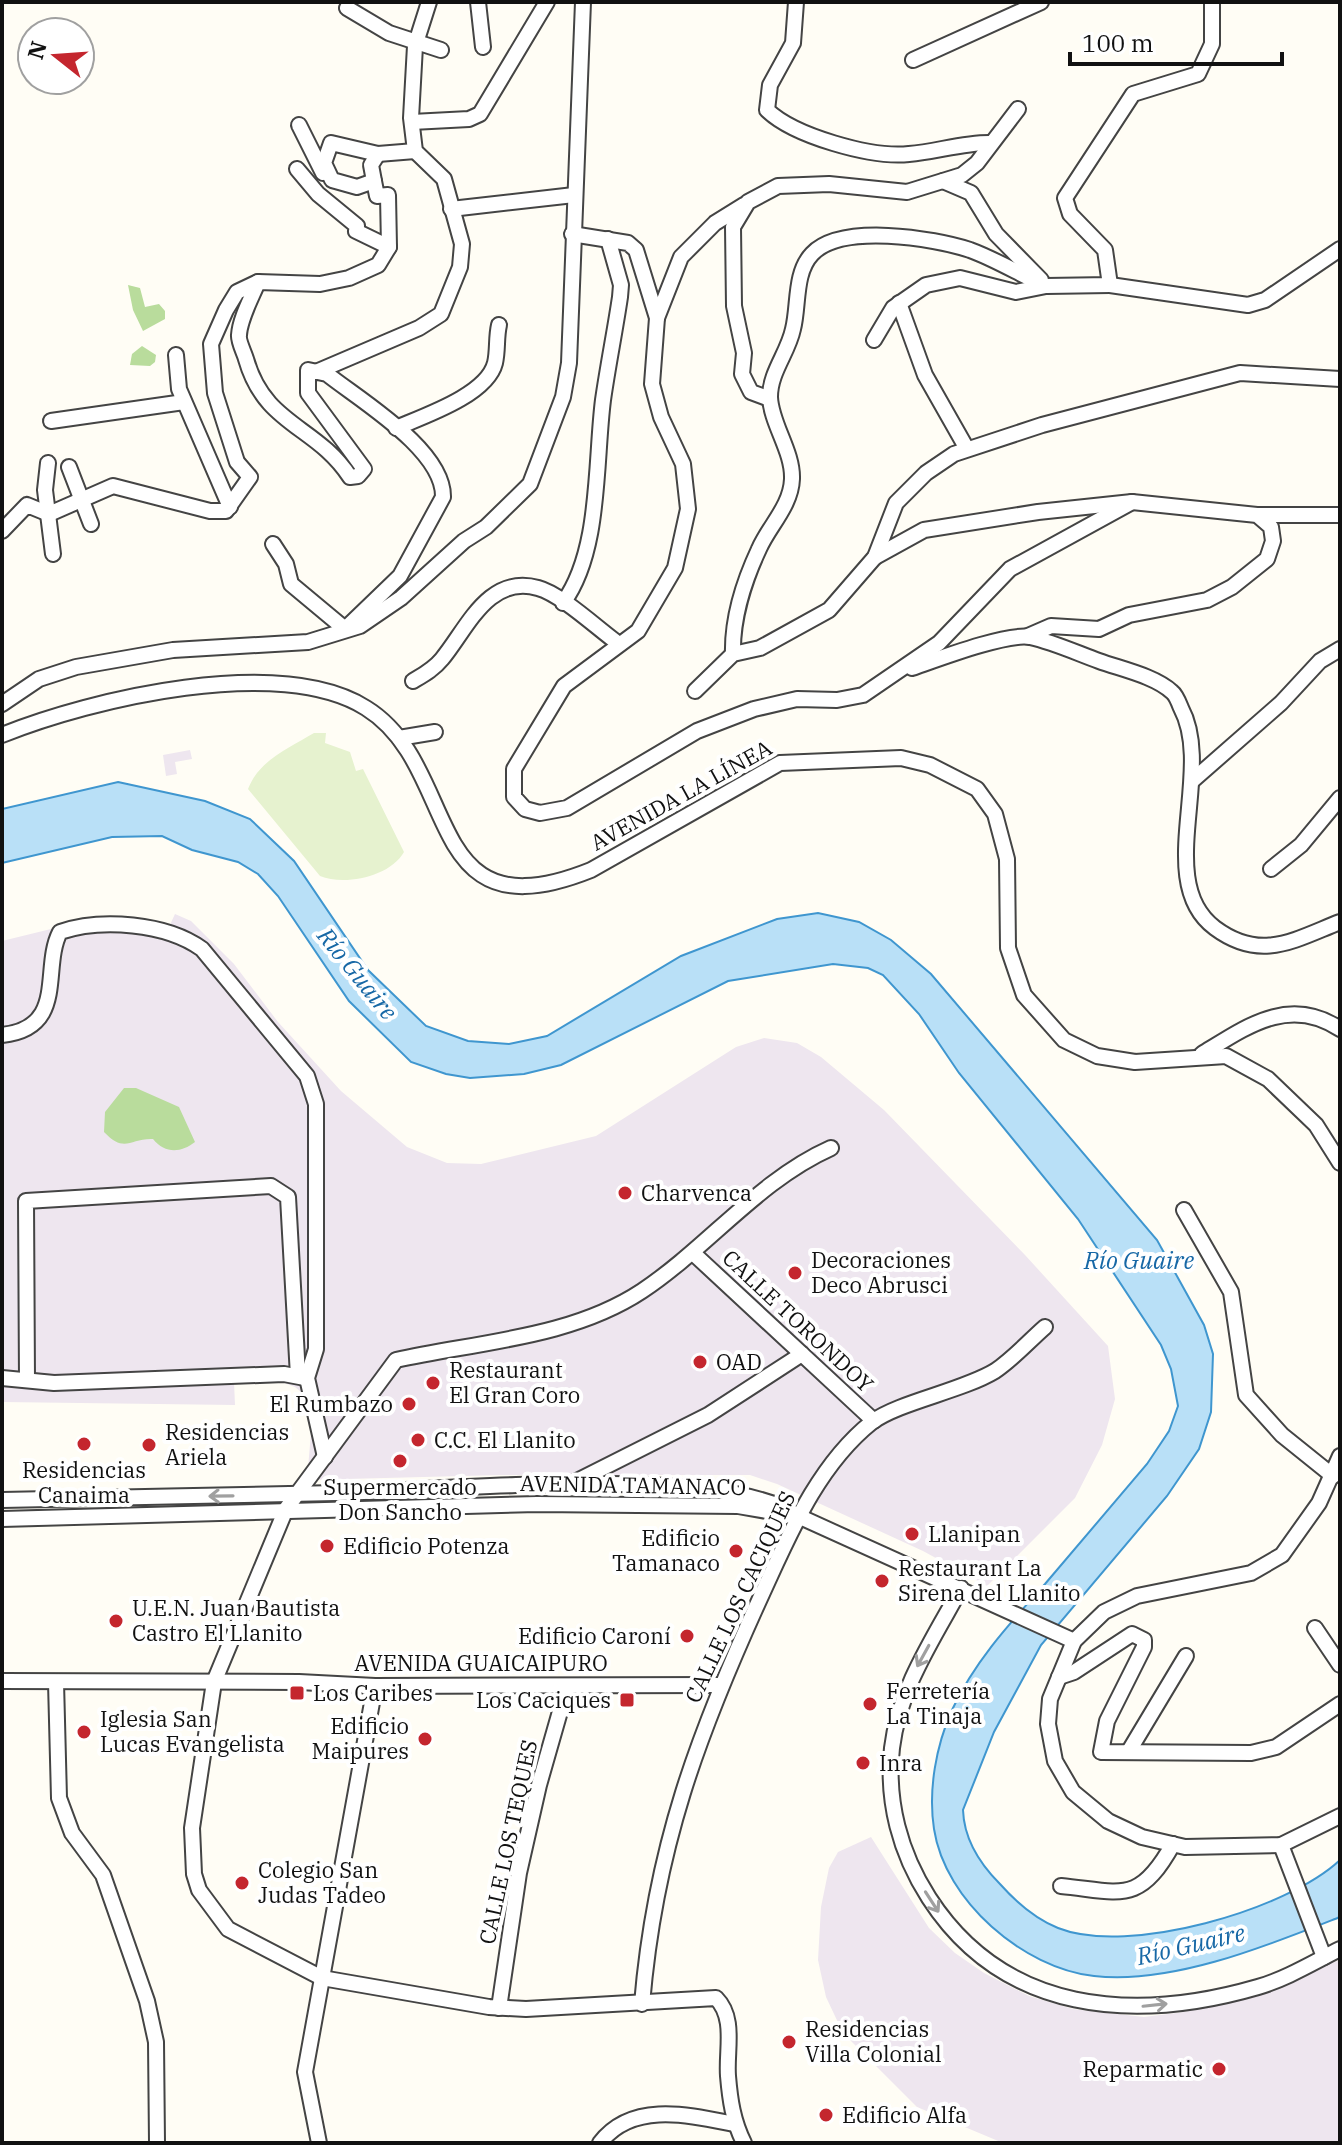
<svg xmlns="http://www.w3.org/2000/svg" width="1342" height="2145" font-family="'IBM Plex Serif',serif">
	<rect width="100%" height="100%" fill="#fffdf5"/>
	<g fill="#eee6ef">
		<polygon points="190,750 192,759 175,762 177,774 166,776 163,755"/>
		<polygon points="175,914 191,921 234,964 278,1022 341,1091 407,1147 447,1163 481,1164 596,1136 736,1047 764,1038 797,1043 821,1057 884,1110 1025,1255 1108,1346 1115,1399 1102,1445 1075,1498 987,1586 923,1551 777,1484 750,1475 501,1475 307,1480 312,1421 307,1397 295,1387 279,1381 234,1382 235,1405 2,1402 2,941 55,928 169,927"/>
		<polygon points="871,1837 929,1928 955,1953 984,1973 1029,1996 1073,2009 1144,2017 1184,2012 1234,1999 1340,1960 1340,2143 1003,2143 917,2107 843,2033 826,1997 818,1960 821,1907 829,1868 838,1852"/>
	</g>
	<g fill="#b9dc9c">
		<polygon points="128,285 140,288 145,307 159,304 165,311 165,319 143,331 133,310"/>
		<polygon points="142,346 156,355 155,362 150,366 130,365 132,354"/>
		<path d="M124 1088H136L179 1107 195 1142C181 1153 165 1154 153 1139 130 1138 125 1154 104 1132L105 1112Z"/>
	</g>
	<path fill="#e6f2cf" d="M314 733H326L325 743 350 752 356 771 363 769 404 852C390 877 344 886 320 876L248 789C259 760 289 748 314 733Z"/>
	<path fill="#b9e0f7" stroke="#3f96cf" stroke-width="2" d="M118 782 205 801 250 819 294 861 368 970 426 1026 468 1041 509 1044 547 1036 681 956 777 919 818 913 859 922 891 940 931 974 1157 1240 1204 1325 1213 1354 1211 1412 1199 1449 1167 1496 1041 1645 994 1732 963 1810C964 1839 980 1864 1000 1884 1016 1902 1036 1919 1058 1928 1128 1956 1287 1910 1340 1860V1917C1269 1945 1172 1985 1094 1976 1023 1968 945 1901 934 1829 928 1790 936 1746 952 1710 974 1662 1010 1623 1045 1584 1079 1544 1113 1504 1147 1464L1169 1431 1178 1406 1171 1369 1161 1345 1078 1219 959 1073 919 1014 883 975 868 968 833 964 728 981 561 1065 524 1074 470 1078 446 1074 411 1062 349 1001 278 896 258 874 238 862 192 850 162 836 112 837 2 863V809Z"/>
	<g fill="none" stroke-linecap="round" stroke-linejoin="round">
		<g stroke="#444" stroke-width="18">
			<g id="street">
				<polyline points="478,2 483,47"/>
				<path d="M796 2 793 43 770 85 767 110C794 136 871 158 909 154 936 152 961 143 989 143"/>
				<polyline points="347,8 389,33 441,50"/>
				<polyline points="913,60 1041,2"/>
				<polyline points="412,122 469,119 480,114 547,2"/>
				<polyline points="299,125 323,173"/>
				<polyline points="297,169 318,194 357,226 356,231 389,247"/>
				<polyline points="374,181 371,165 378,154"/>
				<polyline points="943,181 971,193 996,234 1041,280"/>
				<polyline points="451,209 574,195"/>
				<polyline points="572,234 628,243 636,250 657,318 652,384 661,417 683,464 688,509 675,568 638,631 564,686 514,769 514,797 525,809 540,813 567,808 697,731 754,709 797,699 837,700 863,695 939,643 1010,569 1132,502"/>
				<path d="M258 282C252 297 240 318 239 335 238 341 244 352 246 359 265 426 316 425 350 477L358 476 364 469 308 393V370L327 374C361 401 444 450 443 497L400 576 345 629 291 584 286 564 273 544"/>
				<polyline points="1110,285 1248,305 1265,300 1340,249"/>
				<polyline points="899,303 925,375 967,449"/>
				<polyline points="657,318 681,257 715,223 744,205"/>
				<polyline points="874,340 893,308 926,285 960,278 1016,292 1046,286 1110,285 1105,250 1070,214 1065,198 1133,94 1198,74 1212,44 1212,2"/>
				<polyline points="176,355 179,389 230,507"/>
				<polyline points="316,372 419,328 441,314 460,267 462,244 444,179 415,151 411,118 415,46 429,2"/>
				<polyline points="770,399 751,392 742,374 744,353 734,306 733,227 748,202 778,186 829,184 907,192 962,175 977,163 1018,109"/>
				<polyline points="51,421 184,402"/>
				<path d="M396 428C424 416 487 395 495 363 498 350 496 338 499 325"/>
				<polyline points="48,463 45,490 53,554"/>
				<polyline points="69,467 91,524"/>
				<polyline points="1257,515 1340,515"/>
				<polyline points="2,531 27,505 49,514 113,486 210,511 226,511 250,477 237,462 215,393 211,344 226,310 237,292 258,282 320,284 349,278 378,265 389,247 388,195 377,196 374,181 357,187 332,180 324,163 331,143 378,154 415,151"/>
				<polyline points="875,557 924,530 1038,512 1132,502 1257,515 1271,527 1273,541 1267,559 1232,587 1207,600 1129,615 1099,629 1051,626 1028,636"/>
				<path d="M563 603C601 551 595 463 603 400 608 365 615 331 620 297L621 285 608 239"/>
				<path d="M733 654C732 620 744 581 759 549 769 526 791 506 792 479 793 451 771 424 770 397 770 372 788 353 793 329 799 306 794 273 812 254 841 223 933 238 970 250 995 259 1021 275 1046 286"/>
				<path d="M912 668C938 659 1006 633 1030 637 1053 642 1077 653 1099 661 1121 669 1155 676 1172 692 1176 695 1179 703 1181 708 1215 771 1153 882 1215 928 1261 962 1294 940 1340 922"/>
				<path d="M413 681C423 675 434 669 442 659 467 629 488 574 538 588 561 594 598 629 619 644"/>
				<polyline points="695,691 733,654 760,648 829,610 875,557 896,503 926,473 954,454 1042,425 1240,373 1340,379"/>
				<polyline points="2,704 39,679 76,667 173,650 308,642 360,626 401,598 464,541 486,527 530,484 563,397 569,363 583,2"/>
				<path d="M2 735C91 699 280 654 366 708 463 768 419 939 591 870L780 763 901 758 930 765 977 789 995 814 1007 859 1008 948 1024 995 1064 1040 1097 1056 1135 1062 1226 1056 1268 1079 1316 1125 1340 1163"/>
				<polyline points="399,738 435,732"/>
				<polyline points="1192,781 1281,703 1320,661 1340,649"/>
				<polyline points="1271,869 1301,845 1340,798"/>
				<path d="M2 1035C68 1028 41 968 60 932 101 918 166 923 202 949L307 1076 316 1104V1349L307 1378 325 1457"/>
				<path d="M1202 1054C1246 1027 1289 995 1340 1029"/>
				<polyline points="1184,1210 1231,1292 1246,1395 1282,1435 1333,1476"/>
				<polyline points="693,1253 874,1421"/>
				<polyline points="2,1378 54,1383 284,1374 305,1378"/>
				<polyline points="27,1380 26,1201 271,1186 288,1197 298,1376"/>
				<polyline points="1340,1456 1319,1503 1282,1555 1251,1573 1137,1596 1104,1612 1074,1641 1050,1699 1048,1724 1055,1761 1073,1792 1108,1821 1142,1837 1185,1847 1281,1845 1340,1816"/>
				<polyline points="567,1486 708,1415 802,1354"/>
				<path d="M2 1500C113 1498 225 1495 336 1493 436 1491 723 1463 798 1516L1074 1641"/>
				<polyline points="2,1519 537,1504 738,1506 790,1515"/>
				<path d="M961 1588C933 1639 899 1689 892 1748 886 1801 900 1853 929 1898 1004 2014 1134 2023 1258 1987 1286 1979 1314 1962 1340 1949"/>
				<polyline points="1315,1628 1340,1665"/>
				<polyline points="1059,1677 1074,1672 1132,1634 1144,1640 1144,1647 1107,1721 1101,1752 1251,1753 1276,1747 1340,1704"/>
				<polyline points="2,1681 299,1682 375,1686 721,1685"/>
				<polyline points="56,1682 59,1798 72,1833 103,1875 147,2001 156,2042 157,2143"/>
				<polyline points="1129,1751 1186,1656"/>
				<polyline points="1281,1845 1324,1957"/>
				<path d="M1061 1886C1122 1892 1139 1905 1173 1844"/>
				<path d="M642 2004C655 1848 698 1734 762 1594 790 1533 818 1465 872 1422 899 1402 962 1391 995 1371 1013 1359 1029 1341 1045 1327"/>
				<polyline points="499,2008 519,1873 539,1785 567,1687"/>
				<polyline points="319,2143 305,2072 375,1686"/>
				<path d="M600 2143C632 2101 689 2115 734 2124"/>
				<path d="M744 2143C733 2121 730 2100 728 2076 726 2050 736 2018 716 1998L526 2009 489 2007 322 1978 228 1929 199 1890 194 1874 192 1828 214 1682 286 1509 396 1360C477 1342 571 1338 642 1291 708 1247 759 1180 831 1148"/>
			</g>
		</g>
		<use href="#street" stroke="#fff" stroke-width="14"/>
	</g>
	<defs><path id="oneway-shaft" d="M-6 0H5M1.5-3L5.5 0L1.5 3" fill="none" stroke-width="1.6" stroke-linecap="round" stroke-linejoin="round" transform="scale(2)"/></defs>
	<g stroke="#a0a0a0">
		<use href="#oneway-shaft" transform="translate(221 1496) rotate(179)"/>
		<use href="#oneway-shaft" transform="translate(923 1656) rotate(119)"/>
		<use href="#oneway-shaft" transform="translate(932 1902) rotate(57)"/>
		<use href="#oneway-shaft" transform="translate(1155 2005) rotate(-6)"/>
	</g>
	<g fill="#c4262e" stroke="#fff" stroke-width="3">
		<circle cx="625" cy="1193" r="8"/>
		<circle cx="795" cy="1273" r="8"/>
		<circle cx="700" cy="1362" r="8"/>
		<circle cx="433" cy="1383" r="8"/>
		<circle cx="409" cy="1404" r="8"/>
		<circle cx="418" cy="1440" r="8"/>
		<circle cx="84" cy="1444" r="8"/>
		<circle cx="149" cy="1445" r="8"/>
		<circle cx="400" cy="1461" r="8"/>
		<circle cx="912" cy="1534" r="8"/>
		<circle cx="327" cy="1546" r="8"/>
		<circle cx="736" cy="1551" r="8"/>
		<circle cx="882" cy="1581" r="8"/>
		<circle cx="116" cy="1621" r="8"/>
		<circle cx="687" cy="1636" r="8"/>
		<rect x="289" y="1685" width="16" height="16" rx="4"/>
		<rect x="619" y="1692" width="16" height="16" rx="4"/>
		<circle cx="870" cy="1704" r="8"/>
		<circle cx="84" cy="1732" r="8"/>
		<circle cx="425" cy="1739" r="8"/>
		<circle cx="863" cy="1763" r="8"/>
		<circle cx="242" cy="1883" r="8"/>
		<circle cx="789" cy="2042" r="8"/>
		<circle cx="1219" cy="2069" r="8"/>
		<circle cx="826" cy="2115" r="8"/>
	</g>
	<g text-anchor="middle" stroke-width="8" stroke-linejoin="round" paint-order="stroke">
		<g font-size="22" fill="#111" stroke="#fff">
			<text transform="translate(681 795) rotate(-29)" y="8">AVENIDA LA LÍNEA</text>
			<text transform="translate(798 1321) rotate(43)" y="8">CALLE TORONDOY</text>
			<text transform="translate(633 1485) rotate(1)" y="8">AVENIDA TAMANACO</text>
			<text transform="translate(740 1597) rotate(-65)" y="8">CALLE LOS CACIQUES</text>
			<text x="481" y="1671">AVENIDA GUAICAIPURO</text>
			<text transform="translate(508 1842) rotate(-78)" y="8">CALLE LOS TEQUES</text>
		</g>
		<g font-size="22" fill="#111" stroke="#fff" text-anchor="start">
			<text x="641" y="1201">Charvenca</text>
			<text x="811" y="1268">Decoraciones<tspan x="811" dy="25">Deco Abrusci</tspan></text>
			<text x="716" y="1370">OAD</text>
			<text x="449" y="1378">Restaurant<tspan x="449" dy="25">El Gran Coro</tspan></text>
			<text x="393" y="1412" text-anchor="end">El Rumbazo</text>
			<text x="165" y="1440">Residencias<tspan x="165" dy="25">Ariela</tspan></text>
			<text x="434" y="1448">C.C. El Llanito</text>
			<text x="84" y="1478" text-anchor="middle">Residencias<tspan x="84" dy="25">Canaima</tspan></text>
			<text x="400" y="1495" text-anchor="middle">Supermercado<tspan x="400" dy="25">Don Sancho</tspan></text>
			<text x="928" y="1542">Llanipan</text>
			<text x="720" y="1546" text-anchor="end">Edificio<tspan x="720" dy="25">Tamanaco</tspan></text>
			<text x="343" y="1554">Edificio Potenza</text>
			<text x="898" y="1576">Restaurant La<tspan x="898" dy="25">Sirena del Llanito</tspan></text>
			<text x="132" y="1616">U.E.N. Juan Bautista<tspan x="132" dy="25">Castro El Llanito</tspan></text>
			<text x="671" y="1644" text-anchor="end">Edificio Caroní</text>
			<text x="886" y="1699">Ferretería<tspan x="886" dy="25">La Tinaja</tspan></text>
			<text x="313" y="1701">Los Caribes</text>
			<text x="611" y="1708" text-anchor="end">Los Caciques</text>
			<text x="100" y="1727">Iglesia San<tspan x="100" dy="25">Lucas Evangelista</tspan></text>
			<text x="409" y="1734" text-anchor="end">Edificio<tspan x="409" dy="25">Maipures</tspan></text>
			<text x="879" y="1771">Inra</text>
			<text x="258" y="1878">Colegio San<tspan x="258" dy="25">Judas Tadeo</tspan></text>
			<text x="805" y="2037">Residencias<tspan x="805" dy="25">Villa Colonial</tspan></text>
			<text x="1203" y="2077" text-anchor="end">Reparmatic</text>
			<text x="842" y="2123">Edificio Alfa</text>
		</g>
		<g font-size="24" font-style="italic" fill="#1768a6" stroke="#fff">
			<text transform="translate(357 974) rotate(51)" y="8">Río Guaire</text>
			<text x="1139" y="1269">Río Guaire</text>
			<text transform="translate(1191 1945) rotate(-13)" y="8">Río Guaire</text>
		</g>
	</g>
	<rect width="1342" height="2145" fill="none" stroke="#111111" stroke-width="8"/>
	<g transform="translate(56 56) rotate(287)"><circle r="38" fill="#ffffff" stroke="#a0a0a0" stroke-width="2"/>
	<path d="M0-6L14 30L0 20L-14 30Z" fill="#c4262e"/>
	<text y="-12" font-size="22" font-weight="bold" text-anchor="middle" fill="#111111">N</text>
	</g>
	<path d="M1070 52v12h212v-12" fill="none" stroke="#111111" stroke-width="4"/>
	<text x="1082" y="52" font-size="24" fill="#111111" stroke="#ffffff" stroke-width="6" paint-order="stroke">100 m</text>
</svg>
